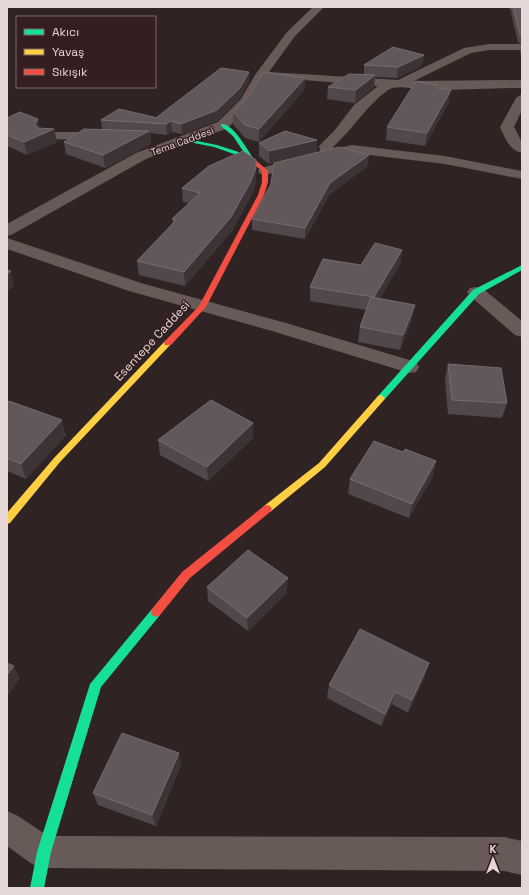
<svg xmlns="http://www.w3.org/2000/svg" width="529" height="895" font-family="'Space Grotesk',sans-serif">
	<rect width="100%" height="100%" fill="#2f2324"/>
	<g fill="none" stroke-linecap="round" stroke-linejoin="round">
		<g fill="#685a57" fill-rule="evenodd">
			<path d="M313 7H324L295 36 269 72 398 80 464 48 489 44H522V50H489L471 53 414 81 522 80V88C488 88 453 91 418 89 409 88 396 85 388 90 366 106 353 129 333 147L334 149 352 145 445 156 522 171V179L445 164 352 153 265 175 260 174 258 171 260 168 321 153 319 146 334 131 354 105 378 86 266 77 250 104 228 128 146 159 13 234 7 236V224L136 153 218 122 241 99 255 75 287 32Z"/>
			<path d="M522 94V110L514 127 522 142V153C509 150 505 138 500 127L516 98Z"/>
			<polygon points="46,132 103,132 108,133 110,136 108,139 103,140 41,139 39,136 41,133"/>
			<polygon points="7,238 141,283 286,323 416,362 419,367 416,372 409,373 272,331 129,291 7,249"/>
			<polygon points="476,287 482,288 522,321 522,337 515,335 470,296 467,292 470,288"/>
			<polygon points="7,811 18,816 48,836 504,837 522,841 522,875 504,871 44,868 32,864 7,846"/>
		</g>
		<g fill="#16e098" fill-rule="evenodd">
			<path d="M221 124C233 123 247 149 253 158L252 159H248L214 147 179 140 182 138 217 145 245 154 233 136 221 126Z"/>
			<polygon points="522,265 522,270 479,294 384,400 378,400 377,398 378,396 473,290"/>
			<polygon points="156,607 160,609 161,612 160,615 101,687 51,852 44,888 30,888 37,852 90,684 152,609"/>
		</g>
		<g fill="#ffcf43" fill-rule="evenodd">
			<polygon points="165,341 171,341 172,343 60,462 10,523 7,524 7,513 54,458"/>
			<polygon points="381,395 385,398 384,400 325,467 270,512 264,512 262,509 264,506 319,463 378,396"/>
		</g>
		<g fill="#f24e42" fill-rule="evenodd">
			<polygon points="248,157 252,157 268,171 268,182 264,195 206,307 171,345 165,345 164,343 165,341 199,306 258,195 262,182 262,171 248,159"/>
			<polygon points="267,505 270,506 272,509 270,512 190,578 160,615 156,617 152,615 151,612 152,609 182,572 264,506"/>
		</g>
	</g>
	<g fill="#52484b">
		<polygon points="509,7 522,7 522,55 521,56 520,52 522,44 518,42 511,13 512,10 510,11"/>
		<polygon points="424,55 422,66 397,78 375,77 374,87 355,103 327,99 328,87 364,75 364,65"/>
		<polygon points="249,72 249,82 240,98 217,121 182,134 172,132 167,135 150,133 151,144 105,168 66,154 64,142 102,129 101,120 157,117"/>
		<polygon points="305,78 304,90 259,142 245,138 233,124 233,112"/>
		<polygon points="437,88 449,102 425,146 386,140 387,127"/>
		<polygon points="7,118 38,119 39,128 54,129 57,142 27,155 7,146"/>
		<polygon points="259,143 317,152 269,164 259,156"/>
		<polygon points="256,160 256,182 252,194 232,231 185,286 139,275 137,261 173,224 172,219 189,203 183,202 182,188"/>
		<polygon points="368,166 329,195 305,239 252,230 252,219 271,184"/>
		<polygon points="402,250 400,264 380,298 412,320 400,350 358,342 360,327 366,310 310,301 310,287 361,265"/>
		<polygon points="448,364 507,403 502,418 448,414 445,379"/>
		<polygon points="7,403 66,435 26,479 7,471"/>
		<polygon points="253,438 208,481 160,455 158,440"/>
		<polygon points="403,452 433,476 409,518 348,494 350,479"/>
		<polygon points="207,587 287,592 248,631 208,601"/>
		<polygon points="425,676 408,713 392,704 381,726 327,698 329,685"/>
		<polygon points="181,765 156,826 98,805 93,793"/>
	</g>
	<g fill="#3d3335">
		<polygon points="424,55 422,66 397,78 398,67"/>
		<polygon points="249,72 249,82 240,98 217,121 182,134 181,124"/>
		<polygon points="375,75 374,87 355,103 356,90"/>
		<polygon points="305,78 304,90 259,142 259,129"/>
		<polygon points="451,90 449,102 425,146 427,133"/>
		<polygon points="38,119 40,132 54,129 57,142 27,155 24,142"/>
		<polygon points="171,121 172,132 167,135 166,124"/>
		<polygon points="149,131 151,144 105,168 103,155"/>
		<polygon points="317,140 317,152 269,164 269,151"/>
		<polygon points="369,155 368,166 329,195 305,239 305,228 330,183"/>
		<polygon points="256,168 256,182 252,194 232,231 185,286 184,272"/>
		<polygon points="402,250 400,264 373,311 374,297"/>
		<polygon points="11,271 14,286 7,292 7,274"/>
		<polygon points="415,305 412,320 400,350 403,335"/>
		<polygon points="62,420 66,435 26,479 21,464"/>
		<polygon points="253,423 253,438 208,481 207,467"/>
		<polygon points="436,461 433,476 409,518 412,504"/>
		<polygon points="288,578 287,592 248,631 247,618"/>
		<polygon points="429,663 425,676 408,713 412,700"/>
		<polygon points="14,666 20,679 7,697 7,675"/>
		<polygon points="395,692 392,704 381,726 385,714"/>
		<polygon points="179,753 181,765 156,826 152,815"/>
	</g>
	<g fill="#62575a" stroke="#776b6d">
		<polygon points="513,7 522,7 522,34 520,34"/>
		<polygon points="393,47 424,55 398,67 364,65"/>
		<polygon points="221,68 249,72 240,88 217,110 181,124 171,121 166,124 101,120 119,109 158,118 157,117"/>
		<polygon points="264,72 305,78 259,129 245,125 233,112 251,93"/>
		<polygon points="349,74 375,75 356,90 328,87"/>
		<polygon points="416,81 437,85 437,88 451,90 427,133 387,127"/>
		<polygon points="20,112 38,119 35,124 38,128 54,129 24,142 7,135 7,118"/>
		<polygon points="84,129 149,131 103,155 64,142"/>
		<polygon points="285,131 317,140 269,151 259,143"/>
		<polygon points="339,147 369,155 330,183 305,228 252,219 271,184 274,163"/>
		<polygon points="243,151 256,160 256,168 251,181 231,217 184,272 137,261 176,220 172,219 200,193 182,188 209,166"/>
		<polygon points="375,243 402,250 374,297 310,287 323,259 361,265"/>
		<polygon points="7,270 11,271 7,274"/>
		<polygon points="371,297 415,305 403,335 360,327"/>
		<polygon points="448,364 501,368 507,403 452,400"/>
		<polygon points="211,400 253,423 207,467 158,440"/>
		<polygon points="9,401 62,420 21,464 7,458 7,403"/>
		<polygon points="374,441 403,452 405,449 436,461 412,504 350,479"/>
		<polygon points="248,550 288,578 247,618 207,587"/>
		<polygon points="360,629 429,663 412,700 395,692 385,714 329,685"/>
		<polygon points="7,663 14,666 7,675"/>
		<polygon points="122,733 179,753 152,815 93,793"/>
	</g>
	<g text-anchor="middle" stroke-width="3" stroke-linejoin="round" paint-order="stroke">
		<g font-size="10" fill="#e6d7d7" stroke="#341e20">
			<text transform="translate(182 141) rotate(-20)" y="4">Tema Caddesi</text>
		</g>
		<g font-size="12" fill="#e6d7d7" stroke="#341e20">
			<text transform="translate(152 341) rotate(-47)" y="4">Esentepe Caddesi</text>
		</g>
	</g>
	<rect width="529" height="895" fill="none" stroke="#e6d7d7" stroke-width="16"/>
	<rect x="16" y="16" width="140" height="72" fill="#341e20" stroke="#7b6869"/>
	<rect x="24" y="29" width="20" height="6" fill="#16e098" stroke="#7b6869"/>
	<text x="52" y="36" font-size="12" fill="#e6d7d7">Akıcı</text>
	<rect x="24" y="49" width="20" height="6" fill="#ffcf43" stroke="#7b6869"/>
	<text x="52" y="56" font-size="12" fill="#e6d7d7">Yavaş</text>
	<rect x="24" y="69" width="20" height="6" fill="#f24e42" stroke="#7b6869"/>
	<text x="52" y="76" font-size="12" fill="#e6d7d7">Sıkışık</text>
	<g transform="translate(493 859)" stroke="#341e20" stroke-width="3" paint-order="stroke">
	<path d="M0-3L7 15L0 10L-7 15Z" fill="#e6d7d7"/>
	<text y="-6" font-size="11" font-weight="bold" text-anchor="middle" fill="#e6d7d7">K</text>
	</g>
</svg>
